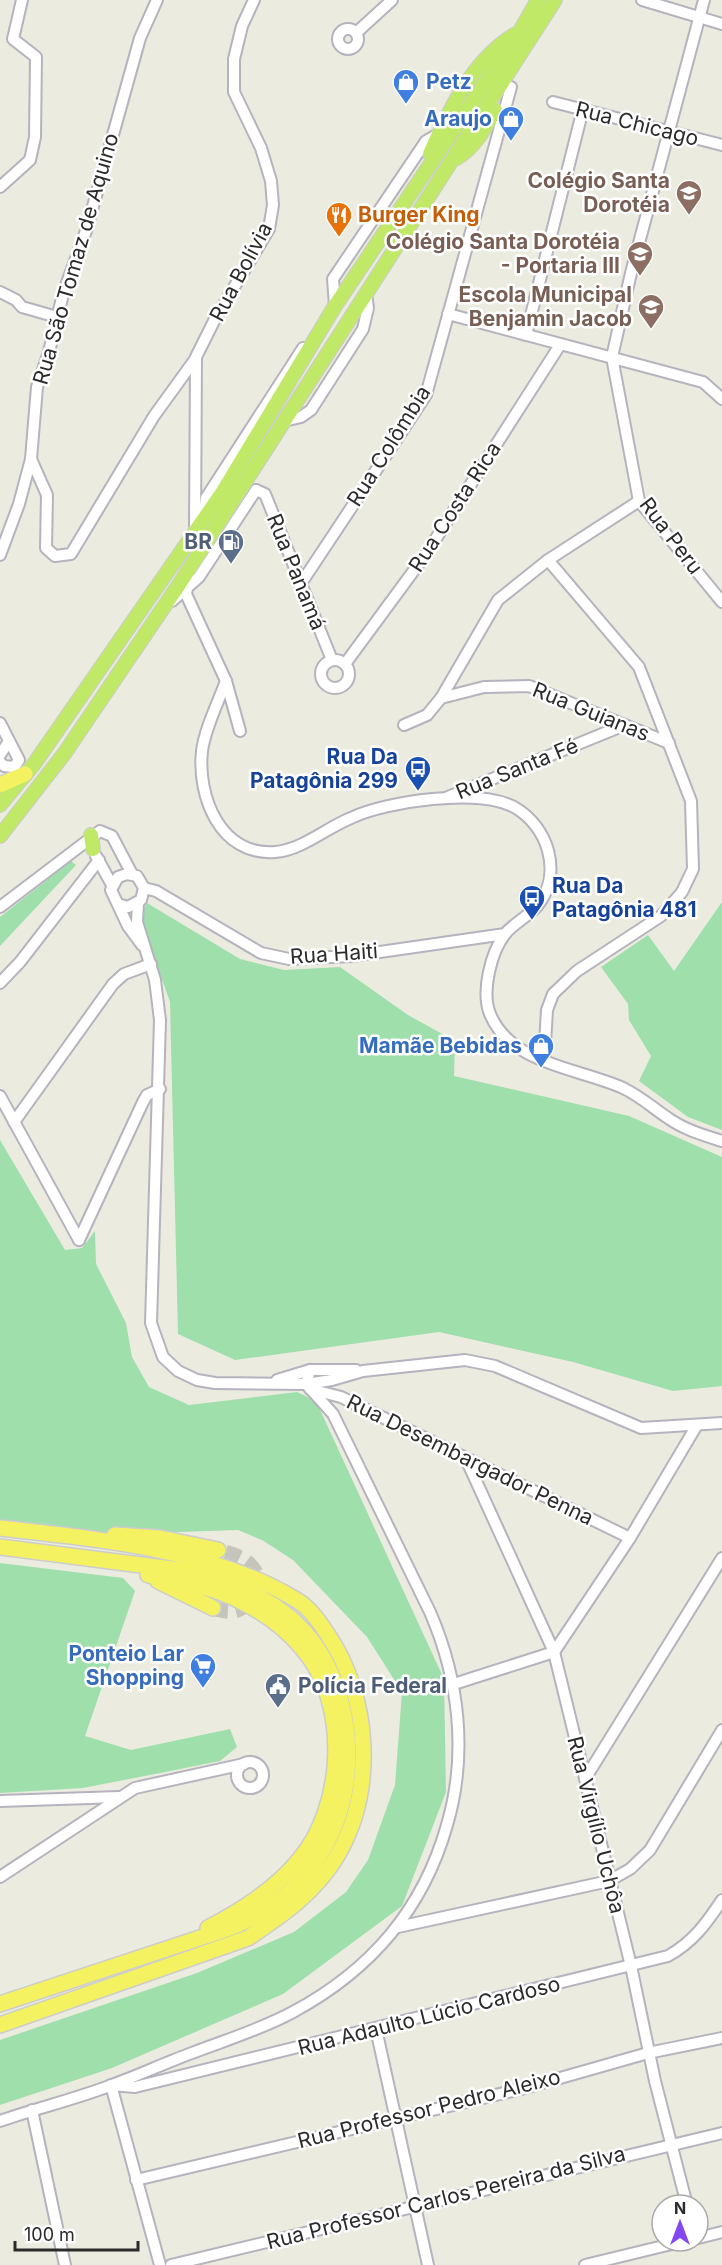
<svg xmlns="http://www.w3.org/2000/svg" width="722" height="2265" font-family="Inter,sans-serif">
	<rect width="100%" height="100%" fill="#ebecdf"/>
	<g fill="#9edfac">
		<polygon points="71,861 76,865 0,946 0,917"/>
		<polygon points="722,902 722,1130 688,1117 639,1081 651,1056 629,1020 628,1004 601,967 648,935 674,971"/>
		<polygon points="147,903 240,959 284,970 340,967 408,1015 455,1041 454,1076 629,1116 722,1157 722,1386 673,1391 573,1362 439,1332 235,1360 178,1334 170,1002 140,917"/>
		<polygon points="0,1140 65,1250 82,1248 95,1231 96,1264 126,1323 132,1357 149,1387 189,1405 297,1392 316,1401 444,1679 446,1792 402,1906 283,1994 112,2068 0,2105 0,2040 197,1973 294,1932 346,1892 368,1860 395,1785 402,1692 367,1637 293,1560 262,1540 238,1530 118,1534 0,1520"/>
		<polygon points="0,1563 123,1578 135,1591 85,1736 131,1750 230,1729 237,1747 220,1761 160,1773 83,1788 0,1793"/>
	</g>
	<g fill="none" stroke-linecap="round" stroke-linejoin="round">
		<path stroke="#c5c5bb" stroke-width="15" stroke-dasharray="15 8" stroke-linecap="butt" d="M213 1608C245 1619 250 1602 257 1574 248 1558 235 1555 218 1550"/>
		<g stroke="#b6b2be" stroke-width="14">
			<g id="minor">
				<polyline points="642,0 722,24"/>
				<polyline points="704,0 631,273 612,357 639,501 722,602"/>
				<circle cx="348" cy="39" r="10"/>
				<polyline points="356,33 392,0"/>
				<polyline points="553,102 722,145"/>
				<polyline points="0,187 30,160 35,137 36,57 13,39 22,0"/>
				<polyline points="0,292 16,300 22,307 57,317"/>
				<polyline points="335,306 333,279 426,141 440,133"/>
				<polyline points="448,314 703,382 722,399"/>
				<polyline points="526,335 583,109"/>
				<polyline points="284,421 301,417 311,410 363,329 368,308 366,294"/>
				<polyline points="31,459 47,495 46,548 55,556 71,554 154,416 196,358"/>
				<polyline points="256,490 265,494 332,660"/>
				<polyline points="203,520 206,498 303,348"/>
				<polyline points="195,532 196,357 215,319 269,229 273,205 271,181 261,148 234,92 234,59 242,26 254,0"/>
				<polyline points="0,555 19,504 31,459 37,387 49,352 63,294 87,228 140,38 157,0"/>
				<polyline points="300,585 426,395 511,87"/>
				<polyline points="187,588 186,594 226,681 240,731"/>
				<polyline points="172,601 199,577 256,490"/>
				<circle cx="335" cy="674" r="14"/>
				<polyline points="345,664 426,554 560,345"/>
				<path d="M226 681C218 703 205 728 202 751 197 796 220 856 275 852 302 850 326 828 351 818 387 801 478 788 514 807 548 826 563 873 538 905 529 916 514 923 505 934 491 952 481 992 490 1014 511 1065 579 1068 623 1088 640 1096 653 1108 668 1118 685 1130 703 1135 722 1141"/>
				<polyline points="441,698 484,687 529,686 669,743"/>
				<polyline points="0,723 19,760 14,767 4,766 0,762"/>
				<polyline points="404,725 427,715 441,698 498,600 548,560 639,501"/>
				<polyline points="0,755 9,741"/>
				<polyline points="448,797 622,726"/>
				<polyline points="96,856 112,885"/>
				<polyline points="144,888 156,891 261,953 289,959 352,956 505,934"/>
				<polyline points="138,903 137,922 155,980 160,1020 151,1323 163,1357 178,1371 197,1380 215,1383 306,1384 332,1380 363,1371 465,1360 495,1366 641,1428 722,1423"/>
				<polyline points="118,904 128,907 141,900 144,888 137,876 127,874 118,877 111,890 128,926 142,945"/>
				<polyline points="0,907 100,831 112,836 132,874"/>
				<polyline points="0,983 20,962 99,860"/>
				<polyline points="544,1060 547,1010 553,994 577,971 661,916 682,892 693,869 691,801 639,667 548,560"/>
				<polyline points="0,1096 79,1240"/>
				<polyline points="14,1122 113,984 124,974 151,964"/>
				<polyline points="79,1240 143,1102 147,1095 160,1089"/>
				<polyline points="277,1380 310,1370 356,1370"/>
				<polyline points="310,1389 341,1397 630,1538"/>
				<polyline points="466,1459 554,1652 631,1966 655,2081 687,2205"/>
				<polyline points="454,1684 554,1652 630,1538 697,1425"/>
				<circle cx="250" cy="1775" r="13"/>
				<polyline points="585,1779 722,1558"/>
				<polyline points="0,1801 119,1797"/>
				<polyline points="0,1877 135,1788 244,1764"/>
				<polyline points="398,1927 609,1881 630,1869 650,1850 722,1730"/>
				<polyline points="376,2029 428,2265"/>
				<polyline points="32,2110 65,2265"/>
				<path d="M0 2121C37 2108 76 2099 112 2085 139 2075 165 2063 192 2053 226 2040 262 2029 293 2012 371 1970 423 1910 447 1825 468 1754 459 1679 430 1612L333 1414 306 1384 310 1370"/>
				<polyline points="136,2180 525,2088 648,2053 722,2038"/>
				<polyline points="698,2238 722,2232"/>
				<path d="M160 2265 111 2085 135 2087 668 1956C693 1942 706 1924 722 1900"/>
				<polyline points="171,2265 722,2133"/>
				<polyline points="585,2265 684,2241"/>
			</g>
		</g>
		<g stroke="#ccc" stroke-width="16">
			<g id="major">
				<path d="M430 154C449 110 472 61 514 35"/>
				<path d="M457 158C476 146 484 129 495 110"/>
				<polyline points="377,216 398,215"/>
				<polyline points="0,805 34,764 222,493 335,306 520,31 538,0"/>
				<polyline points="91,835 93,849"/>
				<polyline points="0,836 64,754 178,586 555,0"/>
			</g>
		</g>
		<g stroke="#ccc" stroke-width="18">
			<g id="highway">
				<polyline points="0,785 25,774"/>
				<path d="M0 1528C97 1539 215 1549 298 1601 310 1608 321 1624 328 1635 370 1697 376 1790 337 1856 315 1893 282 1915 248 1938L0 2025"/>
				<polyline points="115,1535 160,1538 218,1550"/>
				<path d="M0 1547 196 1572C231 1583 265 1596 293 1620 324 1648 341 1688 346 1728 357 1817 313 1897 227 1929L0 2004"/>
				<path d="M148 1575C179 1581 212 1586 240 1601 263 1612 285 1628 302 1648 350 1703 345 1806 299 1860 274 1890 242 1910 208 1928"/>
				<polyline points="158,1581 213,1608"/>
			</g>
		</g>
		<use href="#minor" stroke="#fff" stroke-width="10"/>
		<use href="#major" stroke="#c0e967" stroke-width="14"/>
		<use href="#highway" stroke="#f5f261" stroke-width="15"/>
	</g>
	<defs>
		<g id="shop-pin" transform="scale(1.35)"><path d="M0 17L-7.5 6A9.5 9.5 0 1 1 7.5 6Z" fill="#3f7fe0" stroke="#fff"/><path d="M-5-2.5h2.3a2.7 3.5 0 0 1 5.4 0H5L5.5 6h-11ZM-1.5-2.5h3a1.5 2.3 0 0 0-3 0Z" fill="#fff"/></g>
		<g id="school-pin" transform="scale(1.35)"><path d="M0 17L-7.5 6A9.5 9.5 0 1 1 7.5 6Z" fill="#8d6e63" stroke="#fff"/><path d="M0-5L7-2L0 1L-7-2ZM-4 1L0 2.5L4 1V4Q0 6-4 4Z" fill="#fff"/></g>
		<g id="restaurant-pin" transform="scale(1.35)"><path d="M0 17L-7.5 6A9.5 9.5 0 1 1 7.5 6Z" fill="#e8710a" stroke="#fff"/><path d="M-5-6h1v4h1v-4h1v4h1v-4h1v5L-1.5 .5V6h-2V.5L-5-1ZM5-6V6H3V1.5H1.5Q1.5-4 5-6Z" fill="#fff"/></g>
		<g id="fuel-pin" transform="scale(1.35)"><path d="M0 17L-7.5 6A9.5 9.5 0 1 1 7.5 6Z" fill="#5c6f8a" stroke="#fff"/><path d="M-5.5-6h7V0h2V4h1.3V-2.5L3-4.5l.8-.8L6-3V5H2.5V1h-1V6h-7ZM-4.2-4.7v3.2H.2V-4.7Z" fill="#fff"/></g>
		<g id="bus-pin" transform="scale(1.35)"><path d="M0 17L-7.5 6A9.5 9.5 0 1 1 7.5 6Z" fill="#1a4fb4" stroke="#fff"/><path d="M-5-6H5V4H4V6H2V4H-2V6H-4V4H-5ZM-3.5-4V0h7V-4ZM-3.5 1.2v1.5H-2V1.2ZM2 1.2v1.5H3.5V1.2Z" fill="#fff"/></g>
		<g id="supermarket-pin" transform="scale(1.35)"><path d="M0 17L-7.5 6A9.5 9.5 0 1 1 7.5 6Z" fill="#3f7fe0" stroke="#fff"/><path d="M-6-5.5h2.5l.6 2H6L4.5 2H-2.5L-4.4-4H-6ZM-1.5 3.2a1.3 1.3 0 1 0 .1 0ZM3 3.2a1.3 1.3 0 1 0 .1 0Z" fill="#fff"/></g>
		<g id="civic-pin" transform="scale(1.35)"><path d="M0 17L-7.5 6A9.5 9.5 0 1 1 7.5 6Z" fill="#5c6f8a" stroke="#fff"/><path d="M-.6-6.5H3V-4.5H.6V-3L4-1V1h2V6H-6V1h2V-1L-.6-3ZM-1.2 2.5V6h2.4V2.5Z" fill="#fff"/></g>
	</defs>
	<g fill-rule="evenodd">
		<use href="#shop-pin" x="406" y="82"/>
		<use href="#shop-pin" x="511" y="119"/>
		<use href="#school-pin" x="689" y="193"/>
		<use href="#restaurant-pin" x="339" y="215"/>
		<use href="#school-pin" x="640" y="254"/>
		<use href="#school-pin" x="651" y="307"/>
		<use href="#fuel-pin" x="231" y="542"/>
		<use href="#bus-pin" x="418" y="769"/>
		<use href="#bus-pin" x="532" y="898"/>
		<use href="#shop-pin" x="541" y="1046"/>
		<use href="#supermarket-pin" x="203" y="1666"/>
		<use href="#civic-pin" x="278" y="1686"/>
	</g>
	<g text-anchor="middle" stroke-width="5" stroke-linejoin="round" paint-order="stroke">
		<g font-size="21" font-weight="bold" fill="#366cbe" stroke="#fff" text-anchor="end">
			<text x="426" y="89" text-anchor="start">Petz</text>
			<text x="492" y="126">Araujo</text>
			<text x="522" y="1053">Mamãe Bebidas</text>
			<text x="184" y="1661">Ponteio Lar<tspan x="184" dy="24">Shopping</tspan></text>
		</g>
		<g font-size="21" fill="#2b2b2b" stroke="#fff">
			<text transform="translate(637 124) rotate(14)" y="7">Rua Chicago</text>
			<text transform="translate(76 259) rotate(-74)" y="7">Rua São Tomaz de Aquino</text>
			<text transform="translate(241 272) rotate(-62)" y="7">Rua Bolívia</text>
			<text transform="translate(389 446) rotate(-58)" y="7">Rua Colômbia</text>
			<text transform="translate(455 507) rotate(-57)" y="7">Rua Costa Rica</text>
			<text transform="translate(671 536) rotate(53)" y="7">Rua Peru</text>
			<text transform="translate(296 572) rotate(68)" y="7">Rua Panamá</text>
			<text transform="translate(591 712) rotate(22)" y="7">Rua Guianas</text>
			<text transform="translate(517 769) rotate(-22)" y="7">Rua Santa Fé</text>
			<text transform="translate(334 954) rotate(-4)" y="7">Rua Haiti</text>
			<text transform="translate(470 1460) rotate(26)" y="7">Rua Desembargador Penna</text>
			<text transform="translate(596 1825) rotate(76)" y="7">Rua Virgílio Uchôa</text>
			<text transform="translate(429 2016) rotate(-14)" y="7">Rua Adaulto Lúcio Cardoso</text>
			<text transform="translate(429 2109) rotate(-14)" y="7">Rua Professor Pedro Aleixo</text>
			<text transform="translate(446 2198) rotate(-14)" y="7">Rua Professor Carlos Pereira da Silva</text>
		</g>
		<g font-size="21" font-weight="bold" fill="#785e54" stroke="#fff" text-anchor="end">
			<text x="670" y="188">Colégio Santa<tspan x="670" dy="24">Dorotéia</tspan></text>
			<text x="620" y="249">Colégio Santa Dorotéia<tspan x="620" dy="24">- Portaria III</tspan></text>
			<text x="632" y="302">Escola Municipal<tspan x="632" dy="24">Benjamin Jacob</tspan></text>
		</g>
		<g font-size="21" font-weight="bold" fill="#c56008" stroke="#fff" text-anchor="start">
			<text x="358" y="222">Burger King</text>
		</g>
		<g font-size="21" font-weight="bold" fill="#4e5e75" stroke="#fff" text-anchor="end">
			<text x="212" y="549">BR</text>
			<text x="298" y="1693" text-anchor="start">Polícia Federal</text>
		</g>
		<g font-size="21" font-weight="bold" fill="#164399" stroke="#fff" text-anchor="end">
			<text x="398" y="764">Rua Da<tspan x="398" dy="24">Patagônia 299</tspan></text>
			<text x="552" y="893" text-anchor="start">Rua Da<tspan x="552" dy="24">Patagônia 481</tspan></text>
		</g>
	</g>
	<g transform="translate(680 2223)"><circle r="28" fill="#ffffff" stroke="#aaaaaa" stroke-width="1.5"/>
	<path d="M0-4.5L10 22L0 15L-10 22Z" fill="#8548ef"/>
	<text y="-9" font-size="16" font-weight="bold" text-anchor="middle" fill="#2b2b2b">N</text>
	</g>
	<path d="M15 2241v9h123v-9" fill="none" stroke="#2b2b2b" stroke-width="3"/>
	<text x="24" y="2241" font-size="18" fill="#2b2b2b" stroke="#ffffff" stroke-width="4.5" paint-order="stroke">100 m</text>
</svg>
